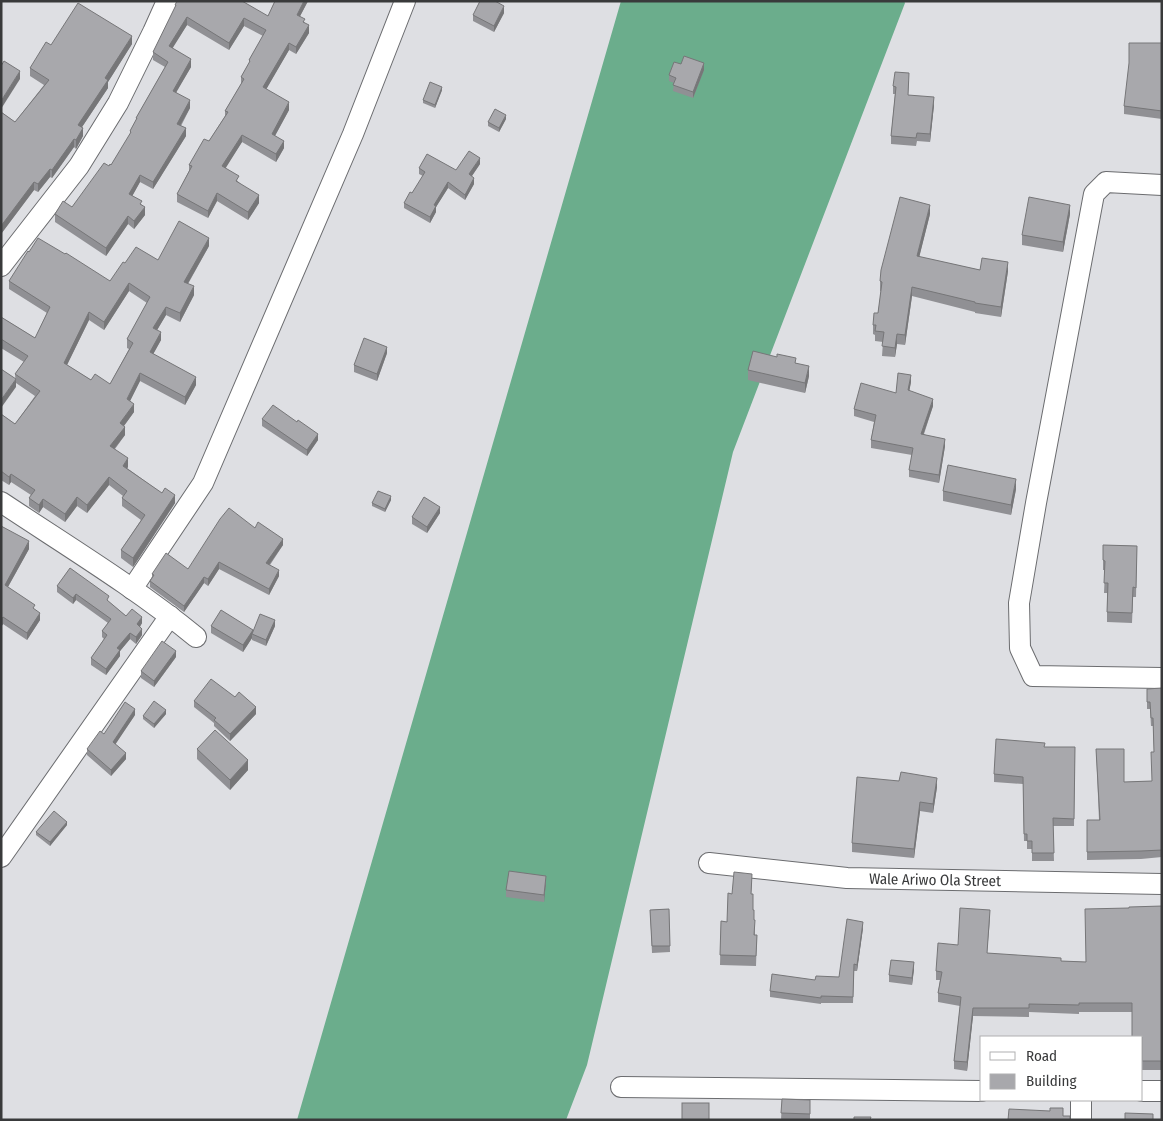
<svg xmlns="http://www.w3.org/2000/svg" width="1163" height="1121" font-family="'Fira Sans Condensed',sans-serif">
	<rect width="100%" height="100%" fill="#dedfe3"/>
	<polygon fill="#6bad8c" points="621,1 904,1 905,3 733,452 587,1065 566,1120 297,1120"/>
	<g fill="none" stroke-linecap="round" stroke-linejoin="round">
		<g stroke="#6b6c6f" stroke-width="22">
			<g id="minor">
				<polyline points="1162,185 1106,182 1094,194 1036,503 1019,603 1020,648 1033,676 1162,678"/>
				<polyline points="1,266 79,166 118,103 153,32 167,1"/>
				<path d="M1 502C67 546 135 587 196 637"/>
				<polyline points="132,589 203,483 353,134 405,1"/>
				<polyline points="1,857 170,616"/>
				<polyline points="709,863 847,878 1162,884"/>
				<polyline points="621,1087 982,1091"/>
				<polyline points="1142,1091 1162,1091"/>
				<polyline points="1081,1120 1081,1100"/>
			</g>
		</g>
		<use href="#minor" stroke="#fff" stroke-width="20"/>
	</g>
	<g fill="#909094" fill-rule="evenodd">
		<polygon points="275,1 308,1 300,16 305,23 309,33 296,54 289,50 266,89 289,110 275,136 284,148 276,162 242,142 225,168 259,203 248,220 217,201 208,218 177,202 177,194 189,171 189,165 209,141 225,116 225,111 241,84 241,77 249,63 249,60 263,36 244,26 229,50 187,25 172,48 191,67 176,92 190,108 181,126 186,136 153,189 140,182 132,196 142,205 145,215 134,229 128,224 106,256 55,222 55,214 72,207 109,166 111,165 130,135 130,131 136,120 136,118 165,67 153,60 153,52 175,8 175,5 268,16"/>
		<polygon points="504,13 494,32 473,21 473,15"/>
		<polygon points="1162,43 1162,119 1124,114 1124,106"/>
		<polygon points="132,44 108,82 108,88 82,127 83,136 76,149 74,147 52,178 50,177 38,192 34,190 1,234 1,112 15,122 44,85 30,76 30,68 51,45"/>
		<polygon points="681,64 704,70 693,98 673,91 674,83 669,81 669,75"/>
		<polygon points="909,81 908,95 934,105 930,142 917,141 916,146 891,144 891,136 895,94 893,94 893,86"/>
		<polygon points="442,90 435,108 423,103 423,100"/>
		<polygon points="506,119 499,132 488,126 488,122"/>
		<polygon points="480,164 472,176 474,184 465,200 448,188 436,207 436,212 430,223 404,208 404,203 412,193 423,176 419,174 419,168 456,170"/>
		<polygon points="930,214 919,257 980,270 1008,271 1001,317 975,313 975,312 912,296 905,345 897,344 895,357 882,356 883,342 875,341 875,335 873,334 873,325 878,313 881,291 880,291 880,281"/>
		<polygon points="1070,214 1063,252 1022,245 1022,235"/>
		<path d="M209 246 188 284 194 295 180 322 166 315 157 330 161 340 153 354 196 385 185 405 140 381 130 401 134 412 124 426 125 435 115 449 128 467 127 468 175 503 133 567 121 558V550L141 520 122 506V498L123 496 109 485 87 513 77 506 65 522 43 507 39 513 29 506V498L31 495 11 482 9 485 1 480V414L15 424 35 396 16 383V387L15 374 24 362 1 348V317L35 338 47 313 9 289V281H110L125 263 158 260ZM129 291 147 303 127 339V348L129 349 110 384 91 380 67 365 89 320 104 330Z"/>
		<polygon points="387,353 377,381 354,372 354,365"/>
		<polygon points="796,363 809,376 805,393 748,380 748,370"/>
		<polygon points="911,382 909,391 933,406 924,434 945,446 939,483 909,477 909,470 912,455 871,448 871,440 874,422 854,416 854,409 896,393"/>
		<polygon points="262,419 318,440 307,456 262,426"/>
		<polygon points="1016,489 1011,515 943,501 943,491"/>
		<polygon points="391,500 385,512 372,506 372,503"/>
		<polygon points="440,513 427,533 412,524 412,517"/>
		<polygon points="1,526 29,549 8,587 35,610 40,620 27,640 3,624 1,627"/>
		<polygon points="255,528 283,545 270,565 279,576 269,595 219,569 208,586 204,583 184,612 150,587 150,581 152,577 152,574 188,569"/>
		<polygon points="1103,545 1137,546 1136,597 1133,597 1132,623 1107,622 1107,593 1104,593 1105,570 1103,570"/>
		<polygon points="57,586 109,602 126,616 142,623 140,627 142,635 136,644 130,639 120,651 120,656 106,675 91,665 91,658 104,639 102,637 102,631 108,623 76,600 73,604 57,592"/>
		<polygon points="211,626 253,630 275,626 266,646 252,640 252,638 243,652 211,633"/>
		<polygon points="176,657 154,687 141,678 141,671"/>
		<polygon points="1162,688 1162,857 1141,859 1087,860 1087,820 1099,820 1096,749 1124,782 1152,781 1154,752 1153,726 1151,726 1150,709 1147,709 1147,689"/>
		<polygon points="235,697 256,714 230,741 214,726 214,723 194,707 194,701"/>
		<polygon points="166,714 154,728 143,719 143,716"/>
		<polygon points="135,715 115,744 126,759 111,776 87,755 87,749 104,734"/>
		<polygon points="1045,747 1075,747 1074,826 1053,826 1054,861 1032,861 1032,849 1027,849 1027,841 1024,841 1023,784 994,782 994,774"/>
		<polygon points="197,749 248,770 230,790 197,759"/>
		<polygon points="937,787 933,813 920,811 914,858 852,852 852,843"/>
		<polygon points="67,825 50,846 36,835 36,832"/>
		<polygon points="546,882 544,902 506,897 506,890"/>
		<polygon points="752,883 751,894 754,920 755,935 757,935 756,966 720,965 721,921 727,922 732,894"/>
		<polygon points="1162,906 1162,1070 1142,1070 1142,1037 1132,1012 1079,1012 1079,1014 1029,1012 1029,1017 973,1016 967,1071 954,1069 954,1061 960,1006 938,1002 938,993 940,980 936,980 936,971 958,945 990,919 987,953 1061,961 1086,962 1129,908"/>
		<polygon points="669,909 670,952 652,953 650,910"/>
		<polygon points="863,928 857,971 854,971 853,1003 821,1003 821,1004 770,997 770,991 815,980 839,977"/>
		<polygon points="914,969 912,985 889,982 889,975"/>
		<polygon points="782,1099 810,1100 810,1120 781,1120"/>
	</g>
	<g fill="#767678">
		<polygon points="304,1 308,1 297,22 297,15"/>
		<polygon points="504,6 504,13 494,32 494,26"/>
		<polygon points="187,17 187,25 169,54 169,46"/>
		<polygon points="244,18 244,26 229,50 229,43"/>
		<polygon points="309,25 309,33 296,54 296,47"/>
		<polygon points="132,36 132,44 108,82 108,88 78,133 78,125 105,78"/>
		<polygon points="289,43 289,50 263,95 263,87"/>
		<polygon points="191,59 191,67 173,98 173,91"/>
		<polygon points="704,63 704,70 693,98 693,92"/>
		<polygon points="20,71 20,79 1,109 1,101"/>
		<polygon points="442,87 442,90 435,108 435,105"/>
		<polygon points="934,97 934,105 930,142 930,134"/>
		<polygon points="190,100 190,108 177,131 177,124"/>
		<polygon points="289,102 289,110 272,141 272,134"/>
		<polygon points="506,115 506,119 499,132 499,128"/>
		<polygon points="83,128 83,136 76,149 76,140"/>
		<polygon points="186,128 186,136 153,189 153,182"/>
		<polygon points="242,135 242,142 222,174 222,166"/>
		<polygon points="74,139 74,147 52,178 52,170"/>
		<polygon points="284,141 284,148 276,162 276,154"/>
		<polygon points="480,158 480,164 469,180 469,174"/>
		<polygon points="50,169 50,177 38,192 38,184"/>
		<polygon points="140,175 140,182 129,202 129,194"/>
		<polygon points="474,178 474,184 465,200 465,195"/>
		<polygon points="34,182 34,190 1,234 1,226"/>
		<polygon points="448,182 448,188 436,207 436,212 430,223 430,217 434,205"/>
		<polygon points="217,193 217,201 208,218 208,211"/>
		<polygon points="259,195 259,203 248,220 248,212"/>
		<polygon points="930,205 930,214 917,266 917,256"/>
		<polygon points="1070,205 1070,214 1063,252 1063,242"/>
		<polygon points="145,207 145,215 134,229 134,221"/>
		<polygon points="128,216 128,224 106,256 106,248"/>
		<polygon points="209,238 209,246 184,290 184,282"/>
		<polygon points="1008,262 1008,271 1001,317 1001,307"/>
		<polygon points="129,283 129,291 104,330 104,322"/>
		<polygon points="194,286 194,295 180,322 180,313"/>
		<polygon points="912,287 912,296 905,345 905,335"/>
		<polygon points="166,307 166,315 153,337 153,328"/>
		<polygon points="89,312 89,320 64,371 64,363"/>
		<polygon points="161,332 161,340 150,360 150,352"/>
		<polygon points="897,334 897,344 895,357 895,348"/>
		<polygon points="387,347 387,353 377,381 377,374"/>
		<polygon points="809,366 809,376 805,393 805,383"/>
		<polygon points="140,373 140,381 127,407 127,399"/>
		<polygon points="911,375 911,382 908,398 908,390"/>
		<polygon points="196,377 196,385 185,405 185,397"/>
		<polygon points="16,379 16,387 1,408 1,400"/>
		<polygon points="933,399 933,406 921,441 921,434"/>
		<polygon points="134,404 134,412 120,431 120,423"/>
		<polygon points="125,427 125,435 110,454 110,446"/>
		<polygon points="318,434 318,440 307,456 307,450"/>
		<polygon points="945,439 945,446 939,483 939,475"/>
		<polygon points="128,458 128,467 123,474 123,466"/>
		<polygon points="11,474 11,482 9,485 9,477"/>
		<polygon points="109,477 109,485 87,513 87,505"/>
		<polygon points="1016,479 1016,489 1011,515 1011,505"/>
		<polygon points="175,495 175,503 133,567 133,558"/>
		<polygon points="391,496 391,500 385,512 385,509"/>
		<polygon points="77,497 77,506 65,522 65,514"/>
		<polygon points="43,499 43,507 39,513 39,505"/>
		<polygon points="440,507 440,513 427,533 427,527"/>
		<polygon points="283,539 283,545 266,569 266,563"/>
		<polygon points="29,541 29,549 5,592 5,585"/>
		<polygon points="219,562 219,569 208,586 208,579"/>
		<polygon points="279,570 279,576 269,595 269,589"/>
		<polygon points="204,577 204,583 184,612 184,606"/>
		<polygon points="76,594 76,600 73,604 73,598"/>
		<polygon points="40,613 40,620 27,640 27,633"/>
		<polygon points="3,617 3,624 1,627 1,619"/>
		<polygon points="142,617 142,623 137,631 137,624"/>
		<polygon points="275,620 275,626 266,646 266,640"/>
		<polygon points="142,629 142,635 136,644 136,637"/>
		<polygon points="253,630 252,634 252,638 243,652 243,645"/>
		<polygon points="130,633 130,639 120,651 120,656 106,675 106,669 117,648"/>
		<polygon points="176,651 176,657 154,687 154,681"/>
		<polygon points="256,707 256,714 230,741 230,734"/>
		<polygon points="135,709 135,715 113,748 113,742"/>
		<polygon points="166,710 166,714 154,728 154,724"/>
		<polygon points="126,753 126,759 111,776 111,770"/>
		<polygon points="248,760 248,770 230,790 230,780"/>
		<polygon points="937,778 937,787 933,813 933,804"/>
		<polygon points="920,802 920,811 914,858 914,849"/>
		<polygon points="67,822 67,825 50,846 50,842"/>
		<polygon points="546,876 546,882 544,902 544,895"/>
		<polygon points="863,922 863,928 857,971 857,965"/>
		<polygon points="914,962 914,969 912,985 912,978"/>
		<polygon points="973,1008 973,1016 967,1071 967,1062"/>
	</g>
	<g fill="#a8a8ac" stroke="#767678" fill-rule="evenodd">
		<polygon points="177,1 242,1 268,16 275,1 304,1 297,15 305,19 303,22 309,25 296,47 289,43 263,87 289,102 272,134 284,141 276,154 242,135 222,166 239,176 236,181 259,195 248,212 217,193 208,211 177,194 192,166 189,165 204,139 209,141 228,112 225,111 244,79 241,77 250,61 249,60 266,30 244,18 229,43 187,17 169,46 191,59 173,91 190,100 177,124 186,128 153,182 140,175 129,194 142,201 140,204 145,207 134,221 128,216 106,248 55,214 63,201 72,207 104,163 109,166 110,164 111,165 131,132 130,131 137,118 136,118 168,62 153,52 176,5 175,5"/>
		<polygon points="480,1 495,1 504,6 494,26 473,15"/>
		<polygon points="78,3 132,36 105,78 108,80 78,125 83,128 76,140 74,139 52,170 50,169 38,184 34,182 1,226 1,112 15,122 49,80 30,68 46,42 51,45"/>
		<polygon points="1129,43 1162,43 1162,111 1124,106 1129,63"/>
		<polygon points="684,56 704,63 693,92 673,85 676,78 669,75 674,62 681,64"/>
		<polygon points="4,61 20,71 1,101 1,66"/>
		<polygon points="895,72 909,73 908,95 934,97 930,134 917,133 916,138 891,136 896,87 893,86"/>
		<polygon points="430,82 442,87 435,105 423,100"/>
		<polygon points="495,109 506,115 499,128 488,122"/>
		<polygon points="469,151 480,158 469,174 474,178 465,195 448,182 434,205 436,206 430,217 404,203 410,192 412,193 425,172 419,168 427,154 456,170"/>
		<polygon points="900,197 930,205 917,256 980,270 982,258 1008,262 1001,307 975,303 975,302 912,287 905,335 897,334 895,348 882,346 884,332 875,331 876,325 873,325 874,313 878,313 882,282 880,281 881,270"/>
		<polygon points="1029,197 1070,205 1063,242 1022,235"/>
		<path d="M179 221 209 238 184 282 194 286 180 313 166 307 153 328 161 332 150 352 196 377 185 397 140 373 127 399 134 404 120 423 125 427 110 446 128 458 123 466 162 493 165 488 175 495 133 558 121 550 145 515 122 498 127 491 109 477 87 505 77 497 65 514 43 499 39 505 29 498 35 490 11 474 9 477 1 471V414L15 424 40 391 15 374 28 356 1 339V317L35 338 50 307 9 281 28 251 29 252 38 238 65 254 66 253 110 281 123 262 125 263 136 247 158 260ZM129 283 150 297 127 339 133 343 110 384 95 374 91 380 64 363 89 312 104 322Z"/>
		<polygon points="364,338 387,347 377,374 354,365"/>
		<polygon points="753,351 777,357 777,354 796,358 795,363 809,366 805,383 748,370"/>
		<polygon points="1,369 16,379 1,400"/>
		<polygon points="898,373 911,375 908,390 933,399 921,434 945,439 939,475 909,470 913,448 871,440 876,415 854,409 861,383 896,393"/>
		<polygon points="273,405 297,422 298,420 318,434 307,450 262,419"/>
		<polygon points="948,465 1016,479 1011,505 943,491"/>
		<polygon points="378,491 391,496 385,509 372,503"/>
		<polygon points="424,497 440,507 427,527 412,517"/>
		<polygon points="229,508 255,528 258,522 283,539 266,563 279,570 269,589 219,562 208,579 204,577 184,606 150,581 154,575 152,574 166,553 188,569 220,519"/>
		<polygon points="1,526 29,541 5,585 35,605 33,608 40,613 27,633 3,617 1,619"/>
		<polygon points="1103,545 1137,546 1136,588 1133,587 1132,613 1107,612 1108,583 1104,583 1105,561 1103,560"/>
		<polygon points="70,568 109,596 107,600 126,616 132,609 142,617 137,624 142,629 136,637 130,633 117,648 120,650 106,669 91,658 107,635 102,631 111,619 76,594 73,598 57,586"/>
		<polygon points="221,610 253,630 243,645 211,626"/>
		<polygon points="260,614 275,620 266,640 252,634"/>
		<polygon points="162,641 176,651 154,681 141,671"/>
		<polygon points="211,679 235,697 239,692 256,707 230,734 214,720 216,718 194,701"/>
		<polygon points="1162,688 1162,850 1141,851 1087,852 1087,820 1100,820 1096,749 1124,749 1124,782 1152,781 1151,752 1154,752 1153,718 1151,718 1150,702 1147,702 1147,689"/>
		<polygon points="154,701 166,710 154,724 143,716"/>
		<polygon points="125,702 135,709 113,742 126,753 111,770 87,749 100,731 104,734"/>
		<polygon points="215,730 248,760 230,780 197,749"/>
		<polygon points="996,739 1045,743 1044,747 1075,747 1074,819 1053,818 1054,853 1032,853 1032,841 1027,841 1027,834 1024,834 1023,777 994,774"/>
		<polygon points="901,772 937,778 933,804 920,802 914,849 852,843 857,777 899,781"/>
		<polygon points="54,811 67,822 50,842 36,832"/>
		<polygon points="509,871 546,876 544,895 506,890"/>
		<polygon points="734,872 752,874 751,894 753,894 753,910 754,910 754,920 755,920 754,935 757,935 756,956 720,955 721,921 727,922 728,893 732,894"/>
		<polygon points="1162,906 1162,1061 1142,1061 1142,1037 1132,1037 1132,1003 1079,1003 1079,1005 1029,1004 1029,1008 973,1008 967,1062 954,1061 961,997 938,993 942,972 936,971 938,943 958,945 960,908 990,910 987,953 1061,958 1061,961 1086,962 1085,909 1129,908 1129,907"/>
		<polygon points="669,909 670,946 652,946 650,910"/>
		<polygon points="847,919 863,922 857,965 854,964 853,997 821,996 821,998 770,991 772,974 815,980 816,976 839,977"/>
		<polygon points="891,960 914,962 912,978 889,975"/>
		<polygon points="782,1099 810,1100 810,1114 781,1113"/>
		<rect x="682" y="1103" width="27" height="17"/>
		<polygon points="1050,1108 1063,1108 1063,1116 1070,1116 1070,1120 1008,1120 1009,1109 1050,1111"/>
		<polygon points="1125,1113 1153,1114 1153,1120 1125,1120"/>
		<polygon points="854,1117 871,1117 870,1120 854,1120"/>
	</g>
	<g text-anchor="middle" stroke-width="4.5" stroke-linejoin="round" paint-order="stroke">
		<g font-size="15" fill="#393a3b" stroke="#fff">
			<text transform="translate(935 880) rotate(1)" y="5">Wale Ariwo Ola Street</text>
		</g>
	</g>
	<rect width="1163" height="1121" fill="none" stroke="#393a3b" stroke-width="5"/>
	<rect x="980" y="1036" width="162" height="65" fill="#ffffff" stroke="#b0b0b1"/>
	<rect x="990" y="1052" width="25" height="8" fill="#ffffff" stroke="#b0b0b1"/>
	<text x="1026" y="1061" font-size="15" fill="#393a3b">Road</text>
	<rect x="990" y="1074" width="25" height="15" fill="#a8a8ac" stroke="#b0b0b1"/>
	<text x="1026" y="1086" font-size="15" fill="#393a3b">Building</text>
</svg>
